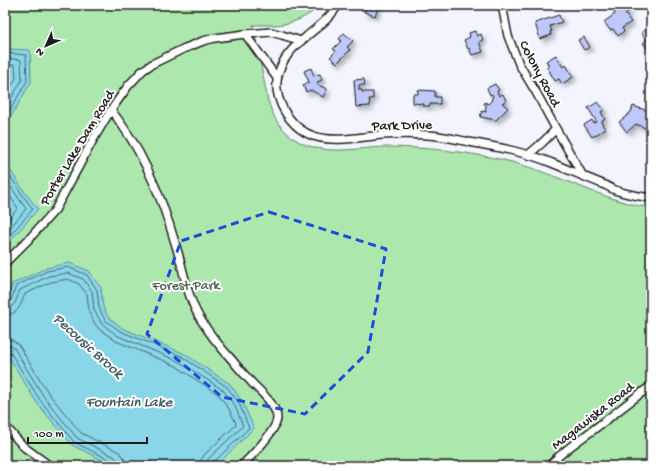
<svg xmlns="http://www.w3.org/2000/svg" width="656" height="471" font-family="'Gochi Hand',sans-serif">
	<defs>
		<filter id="shadow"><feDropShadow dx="3.5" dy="3.5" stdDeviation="2" flood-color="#0004"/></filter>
	</defs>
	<rect width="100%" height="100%" fill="#f2f4fe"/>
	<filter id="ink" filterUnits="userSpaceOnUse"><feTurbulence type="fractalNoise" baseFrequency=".025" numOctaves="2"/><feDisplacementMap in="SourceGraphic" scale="8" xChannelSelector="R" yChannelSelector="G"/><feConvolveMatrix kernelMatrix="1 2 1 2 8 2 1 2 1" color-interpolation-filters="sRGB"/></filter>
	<g filter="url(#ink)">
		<path fill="#ace7ad" stroke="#648264" d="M5 5H321C308 17 293 24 275 25 268 25 260 25 253 25L268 101C270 107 273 114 276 120 283 131 296 142 309 146 333 154 360 148 384 147 418 147 451 150 484 156 509 160 533 168 556 177 587 189 618 203 651 208V466H5Z"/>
		<g fill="#89d6e9" stroke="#5d8c97">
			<polygon points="6,49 30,50 31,82 5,127 5,50"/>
			<polygon points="5,162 26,194 38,209 5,247"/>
			<polygon points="69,263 89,271 101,288 103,307 108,317 122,328 183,353 230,384 242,401 254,428 218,464 212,466 114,466 72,445 37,403 5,351 5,306 12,284 46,268"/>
		</g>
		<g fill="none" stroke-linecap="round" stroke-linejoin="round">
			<g stroke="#48666e" stroke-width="1">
				<polyline points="5,53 26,55 27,81 5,119"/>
				<polyline points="5,58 21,60 22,80 5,109"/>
				<polyline points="5,64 15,65 16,78 5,97"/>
				<polyline points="5,168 23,196 33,209 5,241"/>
				<polyline points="5,178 26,209 5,234"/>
				<polyline points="5,189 18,208 5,224"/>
				<path d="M5 304C13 303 13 293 16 286L47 271 68 267 87 275 97 290 99 308 105 320 120 331 181 356 227 387 239 403 249 428 216 460 213 461 212 466"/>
				<path d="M5 309C16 308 16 299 20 290L49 276 68 273 83 279 92 291 94 310 102 324 118 336 178 361 223 390 235 406 243 426 209 458 207 462V466"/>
				<path d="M5 315C20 314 20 305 25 294L51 282 68 279 79 284 87 294 89 312 95 324 99 329 116 341 176 366 219 395 229 409 236 423V425L204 455 201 460V466"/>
				<polyline points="5,339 12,340 18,344 49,394 81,433 119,452 124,458 125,466"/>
				<polyline points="5,345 10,345 14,348 44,397 77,438 115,457 118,461 119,466"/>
				<polyline points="5,350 8,350 10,352 40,400 74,442 112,461 114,463 114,466"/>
			</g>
		</g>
		<g fill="#bec8fa" stroke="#1c1c1c" filter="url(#shadow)">
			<polygon points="367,5 379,5 375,16 364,12"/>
			<polygon points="625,7 628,12 625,14 631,22 622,28 624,31 618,36 613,29 610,30 604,22 615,14 614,13 621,8 621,9"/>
			<polygon points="559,15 562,22 550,26 552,31 550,31 551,35 540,39 535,23"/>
			<polygon points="649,27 651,29 651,53 643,43 647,40 641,33"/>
			<polygon points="475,31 477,36 481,34 483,40 479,42 483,52 472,55 469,48 468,49 464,40 470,37 469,33"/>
			<polygon points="344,33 353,41 347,47 350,50 337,63 330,57 336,51 333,49 341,41 339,39"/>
			<polygon points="584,37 590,47 584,50 578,40"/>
			<polygon points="556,55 563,67 566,65 573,77 562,84 559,79 555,81 547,67 549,66 546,61"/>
			<polygon points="311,68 314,76 320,74 322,80 317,82 318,85 327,89 323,97 311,90 306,92 303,85 309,82 304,71"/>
			<polygon points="364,79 365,85 359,85 359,90 362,90 362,92 373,92 373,99 369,99 370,106 356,107 354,80"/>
			<polygon points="495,84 499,90 497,91 499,96 503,94 506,101 502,103 508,108 496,120 480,117 482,111 486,112 485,108 487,106 484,104 485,102 488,104 492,100 491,99 493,97 492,94 490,95 487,88"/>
			<polygon points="418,90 435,91 435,97 440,97 440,104 430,104 430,106 423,106 424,104 413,103 413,94 418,94"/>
			<polygon points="598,102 604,110 601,112 605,119 601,122 605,129 592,137 584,125 592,120 594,123 597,122 588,108"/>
			<polygon points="633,106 651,112 650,130 636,124 627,132 619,122 631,112"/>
		</g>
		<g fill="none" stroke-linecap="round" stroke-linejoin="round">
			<g stroke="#1c1c1c" stroke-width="10">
				<g id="minor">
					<path d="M338 5C330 19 317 27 306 37 289 50 275 68 277 90 280 110 294 129 313 136 335 143 360 137 382 135 397 134 413 134 428 135 442 136 456 139 469 142 497 147 525 152 552 163 569 170 587 178 605 185 609 187 614 190 618 191 629 195 640 196 651 198"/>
					<polyline points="502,5 508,36 519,64 537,94 556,129 583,176"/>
					<polyline points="245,34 277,78"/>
					<path d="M111 110C143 150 162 197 176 246 184 271 187 298 201 320 210 335 221 348 233 361 239 369 246 376 253 384 261 392 277 406 277 418 277 430 250 458 241 466"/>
					<polyline points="528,155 542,143 556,129"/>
					<polyline points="5,263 29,239 55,210 93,140 111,110 128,86 142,71 152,64 183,49 203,41 215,38 245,34 271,32 282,35 301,41"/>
					<polyline points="5,426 24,447 50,466"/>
					<path d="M549 466C563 450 580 440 597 427 615 414 632 399 651 386"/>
				</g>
			</g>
			<use href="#minor" stroke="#fff" stroke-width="7"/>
		</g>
	</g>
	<path fill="none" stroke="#1d4ed8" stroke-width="3" stroke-dasharray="8 5" stroke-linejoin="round" d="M269 212 386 249 368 352 305 414 222 397 147 334 181 241Z"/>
	<g text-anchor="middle" stroke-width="4" stroke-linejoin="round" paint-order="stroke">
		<g font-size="14" fill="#1c1c1c" stroke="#fff">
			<text transform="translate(541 73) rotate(62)" y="5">Colony Road</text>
			<text transform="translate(402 124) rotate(-1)" y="5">Park Drive</text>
			<text transform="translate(76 147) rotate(-59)" y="5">Porter Lake Dam Road</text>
			<text transform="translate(592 415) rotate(-38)" y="5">Magawiska Road</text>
		</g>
		<g font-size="14" fill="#4e634f" stroke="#fff">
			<text x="186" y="289">Forest Park</text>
		</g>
		<g font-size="15" font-style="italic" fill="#425d64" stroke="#fff">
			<text transform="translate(89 345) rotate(42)" y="5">Pecousic Brook</text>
			<text x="129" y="406">Fountain Lake</text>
		</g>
	</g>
	<rect width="656" height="471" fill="none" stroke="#fff" stroke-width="20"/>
	<rect x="10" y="10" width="636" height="451" fill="none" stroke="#1c1c1c" stroke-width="1.5" filter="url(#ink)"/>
	<g transform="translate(46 46) rotate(225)" stroke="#ffffff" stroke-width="3" paint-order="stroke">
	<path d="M0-3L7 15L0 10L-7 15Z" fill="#1c1c1c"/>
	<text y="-6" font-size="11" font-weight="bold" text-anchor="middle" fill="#1c1c1c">N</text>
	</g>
	<path d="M28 437v6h119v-6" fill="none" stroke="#1c1c1c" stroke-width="2"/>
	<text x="34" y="437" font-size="12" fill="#1c1c1c" stroke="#ffffff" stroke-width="3" paint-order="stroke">100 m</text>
</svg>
